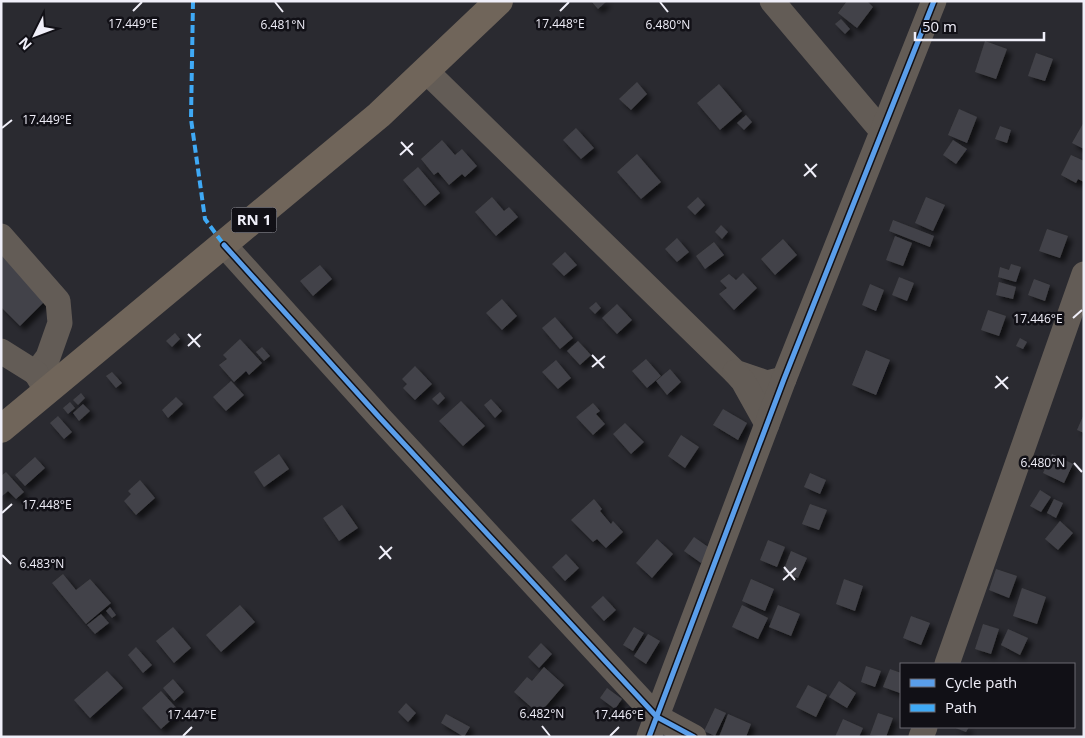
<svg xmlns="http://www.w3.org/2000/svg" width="1085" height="738" font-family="'Open Sans',sans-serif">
	<defs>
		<filter id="shadow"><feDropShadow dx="4.5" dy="4.5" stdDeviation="2.5" flood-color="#0009"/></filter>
	</defs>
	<rect width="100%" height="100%" fill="#2a2a30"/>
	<g fill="#434348" filter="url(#shadow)">
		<polygon points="591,1 607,1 598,9"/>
		<polygon points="847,1 867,1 873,7 857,28 838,13"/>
		<polygon points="841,19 850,29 845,34 835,24"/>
		<polygon points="985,41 1007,49 996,79 975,72"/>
		<polygon points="1036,53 1053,59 1045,81 1028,76"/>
		<polygon points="637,82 647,94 631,110 619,99"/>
		<polygon points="719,84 742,111 720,130 697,103"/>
		<polygon points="959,109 977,117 967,143 948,135"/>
		<polygon points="746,115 752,122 744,130 737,123"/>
		<polygon points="1084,122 1084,149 1072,143"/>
		<polygon points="1000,126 1011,130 1007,143 995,139"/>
		<polygon points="576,128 594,148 581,159 563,140"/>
		<polygon points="442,140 455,155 462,149 477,166 465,177 462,174 449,185 438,172 434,175 421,159"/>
		<polygon points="953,140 967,149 956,164 943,155"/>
		<polygon points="637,154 661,182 641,199 617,172"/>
		<polygon points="1071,155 1084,161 1084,182 1078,179 1076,183 1061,175"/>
		<polygon points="418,167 440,193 425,206 403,180"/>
		<polygon points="492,197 504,211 509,207 518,217 496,236 475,212"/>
		<polygon points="698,197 705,205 695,215 687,207"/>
		<polygon points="926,197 945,205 933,231 915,223"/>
		<polygon points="893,220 934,236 930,247 889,231"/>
		<polygon points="721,225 728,232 722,239 715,232"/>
		<polygon points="1047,229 1068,236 1060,258 1039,251"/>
		<polygon points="895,236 912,243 903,266 886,260"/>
		<polygon points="677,238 689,252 677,262 665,249"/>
		<polygon points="783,239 797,255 775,275 761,259"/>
		<polygon points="714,242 724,255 705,269 696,256"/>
		<polygon points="565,252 577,265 564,276 552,264"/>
		<polygon points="1,253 47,299 20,326 1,307"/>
		<polygon points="1011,264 1021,267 1016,282 998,277 1000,267 1009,270"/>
		<polygon points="320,265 332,279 313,296 300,281"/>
		<polygon points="743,273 757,288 734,310 719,294 727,288 720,281 729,274 736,280"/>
		<polygon points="899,277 914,283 907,301 892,295"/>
		<polygon points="1034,279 1050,285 1045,301 1028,295"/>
		<polygon points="999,282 1016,287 1013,299 996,295"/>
		<polygon points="870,284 884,290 876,311 862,305"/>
		<polygon points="502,299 517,316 502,330 486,313"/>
		<polygon points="596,302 601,308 595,314 589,308"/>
		<polygon points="617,304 632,320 617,334 602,318"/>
		<polygon points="988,310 1006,316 999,336 981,330"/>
		<polygon points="555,317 573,338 560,349 542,328"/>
		<polygon points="175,333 180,339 172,347 166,341"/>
		<polygon points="1020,338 1027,342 1023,349 1016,346"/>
		<polygon points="240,339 262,363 249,375 246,371 234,382 219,365 227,359 223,355"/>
		<polygon points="578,341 591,355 580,365 567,351"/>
		<polygon points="262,347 270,356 264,361 256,352"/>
		<polygon points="866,350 890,360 876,395 852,385"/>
		<polygon points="646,359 661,376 647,388 632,371"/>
		<polygon points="556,360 571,378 558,389 542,372"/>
		<polygon points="415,366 432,384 415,400 403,388 407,384 402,379"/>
		<polygon points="670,369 681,382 667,395 656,381"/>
		<polygon points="112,372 122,383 116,388 106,376"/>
		<polygon points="231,381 244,395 226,411 213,397"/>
		<polygon points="440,392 445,398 438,405 432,399"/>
		<polygon points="81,393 85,398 78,405 73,400"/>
		<polygon points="176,397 183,404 168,418 162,410"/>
		<polygon points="491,399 502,411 495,418 484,405"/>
		<polygon points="461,401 485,426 463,446 439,421"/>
		<polygon points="70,402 75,408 68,414 63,408"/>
		<polygon points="593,403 600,411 596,414 605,424 593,435 576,417"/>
		<polygon points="83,404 90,411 79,421 73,413"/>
		<polygon points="723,409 747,423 738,440 713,425"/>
		<polygon points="1084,414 1084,433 1077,430"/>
		<polygon points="58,416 72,432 64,439 50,423"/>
		<polygon points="625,423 644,442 631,454 613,434"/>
		<polygon points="681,435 699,447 685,468 668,456"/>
		<polygon points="279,454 289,469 264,487 254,472"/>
		<polygon points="1052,454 1073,464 1064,483 1043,473"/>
		<polygon points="35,457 45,468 25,486 15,475"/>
		<polygon points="6,472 24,492 16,499 8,491 1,497 1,476"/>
		<polygon points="810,473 826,480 820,494 804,487"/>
		<polygon points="140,480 155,498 136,515 124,501 131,494 128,491"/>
		<polygon points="1040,490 1051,497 1041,512 1030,506"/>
		<polygon points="594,499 602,509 600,511 611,524 613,521 623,532 606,548 597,539 593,542 571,520"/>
		<polygon points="1054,499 1063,503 1056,518 1047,513"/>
		<polygon points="810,504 827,510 819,530 802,524"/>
		<polygon points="342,505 358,528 339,541 323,518"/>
		<polygon points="1060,521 1073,533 1058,550 1045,539"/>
		<polygon points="694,537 711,549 701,563 684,551"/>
		<polygon points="657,539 673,554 652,578 636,563"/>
		<polygon points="768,540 785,547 777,567 760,560"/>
		<polygon points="791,551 807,558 798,578 783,572"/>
		<polygon points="566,554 579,568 565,581 552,567"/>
		<polygon points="996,569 1017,576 1009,598 989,590"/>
		<polygon points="63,574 76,590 90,579 111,603 86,624 52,583"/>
		<polygon points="751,579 774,589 765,611 742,601"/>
		<polygon points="844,579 863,586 855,611 836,604"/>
		<polygon points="1022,588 1046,597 1037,624 1013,616"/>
		<polygon points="603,596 616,610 604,621 591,607"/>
		<polygon points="240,605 255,622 221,652 206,635"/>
		<polygon points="742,605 768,618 758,639 732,627"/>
		<polygon points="778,605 800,614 791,636 769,627"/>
		<polygon points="110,607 116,615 112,618 106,611"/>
		<polygon points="101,614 109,623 95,634 87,625"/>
		<polygon points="911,616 930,623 921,645 903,638"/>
		<polygon points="983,624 999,629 991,654 975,649"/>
		<polygon points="173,627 191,648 174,663 156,641"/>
		<polygon points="634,627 644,633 633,651 623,645"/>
		<polygon points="1008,629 1028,638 1020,655 1001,645"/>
		<polygon points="648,634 660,641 646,664 634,656"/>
		<polygon points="541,643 552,654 539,668 528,657"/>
		<polygon points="136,647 152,665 143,673 128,655"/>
		<polygon points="866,666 881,671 875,687 861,682"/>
		<polygon points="544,667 564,685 539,714 514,692 527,677 532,681"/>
		<polygon points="890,669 901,673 900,693 883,687"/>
		<polygon points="107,671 123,688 90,718 74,700"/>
		<polygon points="173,679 184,692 174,701 163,688"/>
		<polygon points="839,681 856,693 847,708 829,697"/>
		<polygon points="808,685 827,695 816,717 796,707"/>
		<polygon points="607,688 622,699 615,709 600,698"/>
		<polygon points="161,691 180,712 161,729 142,708"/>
		<polygon points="406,703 416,713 408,722 398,712"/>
		<polygon points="715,708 726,713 715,736 704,731"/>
		<polygon points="878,713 893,718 886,737 870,735"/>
		<polygon points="446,714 470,727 464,737 441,723"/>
		<polygon points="728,714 751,724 746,737 719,737"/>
		<polygon points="843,719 863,728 859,737 835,737"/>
		<polygon points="953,727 969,727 966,732"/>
	</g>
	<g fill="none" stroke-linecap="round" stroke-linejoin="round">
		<g stroke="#635c56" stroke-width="25">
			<polyline points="772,1 881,130"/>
			<polyline points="427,72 735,372 767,383 784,379"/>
			<polyline points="1,236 58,301 60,323 48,357 36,373 46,390"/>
			<polyline points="224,245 380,418 657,717 694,737"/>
			<polyline points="1,351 36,373"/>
			<polyline points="735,372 743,381 767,424"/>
			<polyline points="947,664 1084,274"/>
			<polyline points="649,737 784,379 934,1"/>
			<polyline points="921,737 925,727"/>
		</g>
		<polyline stroke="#70655a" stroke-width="28" points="1,429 379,115 499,1"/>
		<polyline stroke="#3fa9f5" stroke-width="4" stroke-dasharray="8 4" stroke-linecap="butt" points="193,1 191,119 205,219 224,245"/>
		<g stroke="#111016" stroke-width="8">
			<g id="cycleway">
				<polyline points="224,245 380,418 657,717 694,737"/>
				<polyline points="649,737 784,379 934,1"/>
			</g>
		</g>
		<use href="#cycleway" stroke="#5a9eea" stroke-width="5"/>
	</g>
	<path fill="none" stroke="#f0eff9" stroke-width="2" d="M275 2 283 12M660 2 668 12M133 11 142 2M560 11 569 2M2 128 12 120M401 142 413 155M400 155 413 143M805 164 816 177M804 176 817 164M1073 318 1082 310M188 334 200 347M188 346 201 334M592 355 604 368M592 367 605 356M996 376 1008 389M995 388 1008 377M1074 463 1082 472M2 513 12 504M380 546 391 559M2 555 11 564M379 559 392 547M784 567 795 580M783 580 796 568M542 726 550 736M183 736 192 727M610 736 619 727"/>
	<g text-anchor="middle" stroke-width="5" stroke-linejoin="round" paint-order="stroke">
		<rect fill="#111016" stroke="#adacb5" stroke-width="1" x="231.5" y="207.5" width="45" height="25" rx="4"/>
		<g font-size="15" font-weight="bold" fill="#f0eff9">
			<text x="254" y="225">RN 1</text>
		</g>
	</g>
	<g font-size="12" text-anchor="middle" fill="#f0eff9" stroke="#111016" stroke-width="5" stroke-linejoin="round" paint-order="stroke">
		<text x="133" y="28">17.449°E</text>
		<text x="560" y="28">17.448°E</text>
		<text x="283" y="29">6.481°N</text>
		<text x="668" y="29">6.480°N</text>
		<text x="47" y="124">17.449°E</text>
		<text x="1038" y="323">17.446°E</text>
		<text x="1043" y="467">6.480°N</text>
		<text x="47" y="509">17.448°E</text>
		<text x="42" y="568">6.483°N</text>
		<text x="542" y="718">6.482°N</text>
		<text x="192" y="719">17.447°E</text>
		<text x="619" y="719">17.446°E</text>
	</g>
	<rect width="1085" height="738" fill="none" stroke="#f0eff9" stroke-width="5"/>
	<rect x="900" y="663" width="175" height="65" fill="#111016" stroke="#6a6971"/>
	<rect x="910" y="679" width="25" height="8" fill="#5a9eea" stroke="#6a6971"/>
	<text x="945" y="688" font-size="15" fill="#f0eff9">Cycle path</text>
	<rect x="910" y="704" width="25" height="8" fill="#3fa9f5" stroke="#6a6971"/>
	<text x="945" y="713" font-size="15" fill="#f0eff9">Path</text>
	<g transform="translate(35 35) rotate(228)" stroke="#111016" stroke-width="4" paint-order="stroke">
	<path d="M0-4L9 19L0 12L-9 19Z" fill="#f0eff9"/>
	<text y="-8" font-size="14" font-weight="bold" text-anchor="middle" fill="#f0eff9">N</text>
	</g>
	<path d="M915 32v8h129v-8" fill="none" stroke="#f0eff9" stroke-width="2.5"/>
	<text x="922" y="32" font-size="15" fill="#f0eff9" stroke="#111016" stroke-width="4" paint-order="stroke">50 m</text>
</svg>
